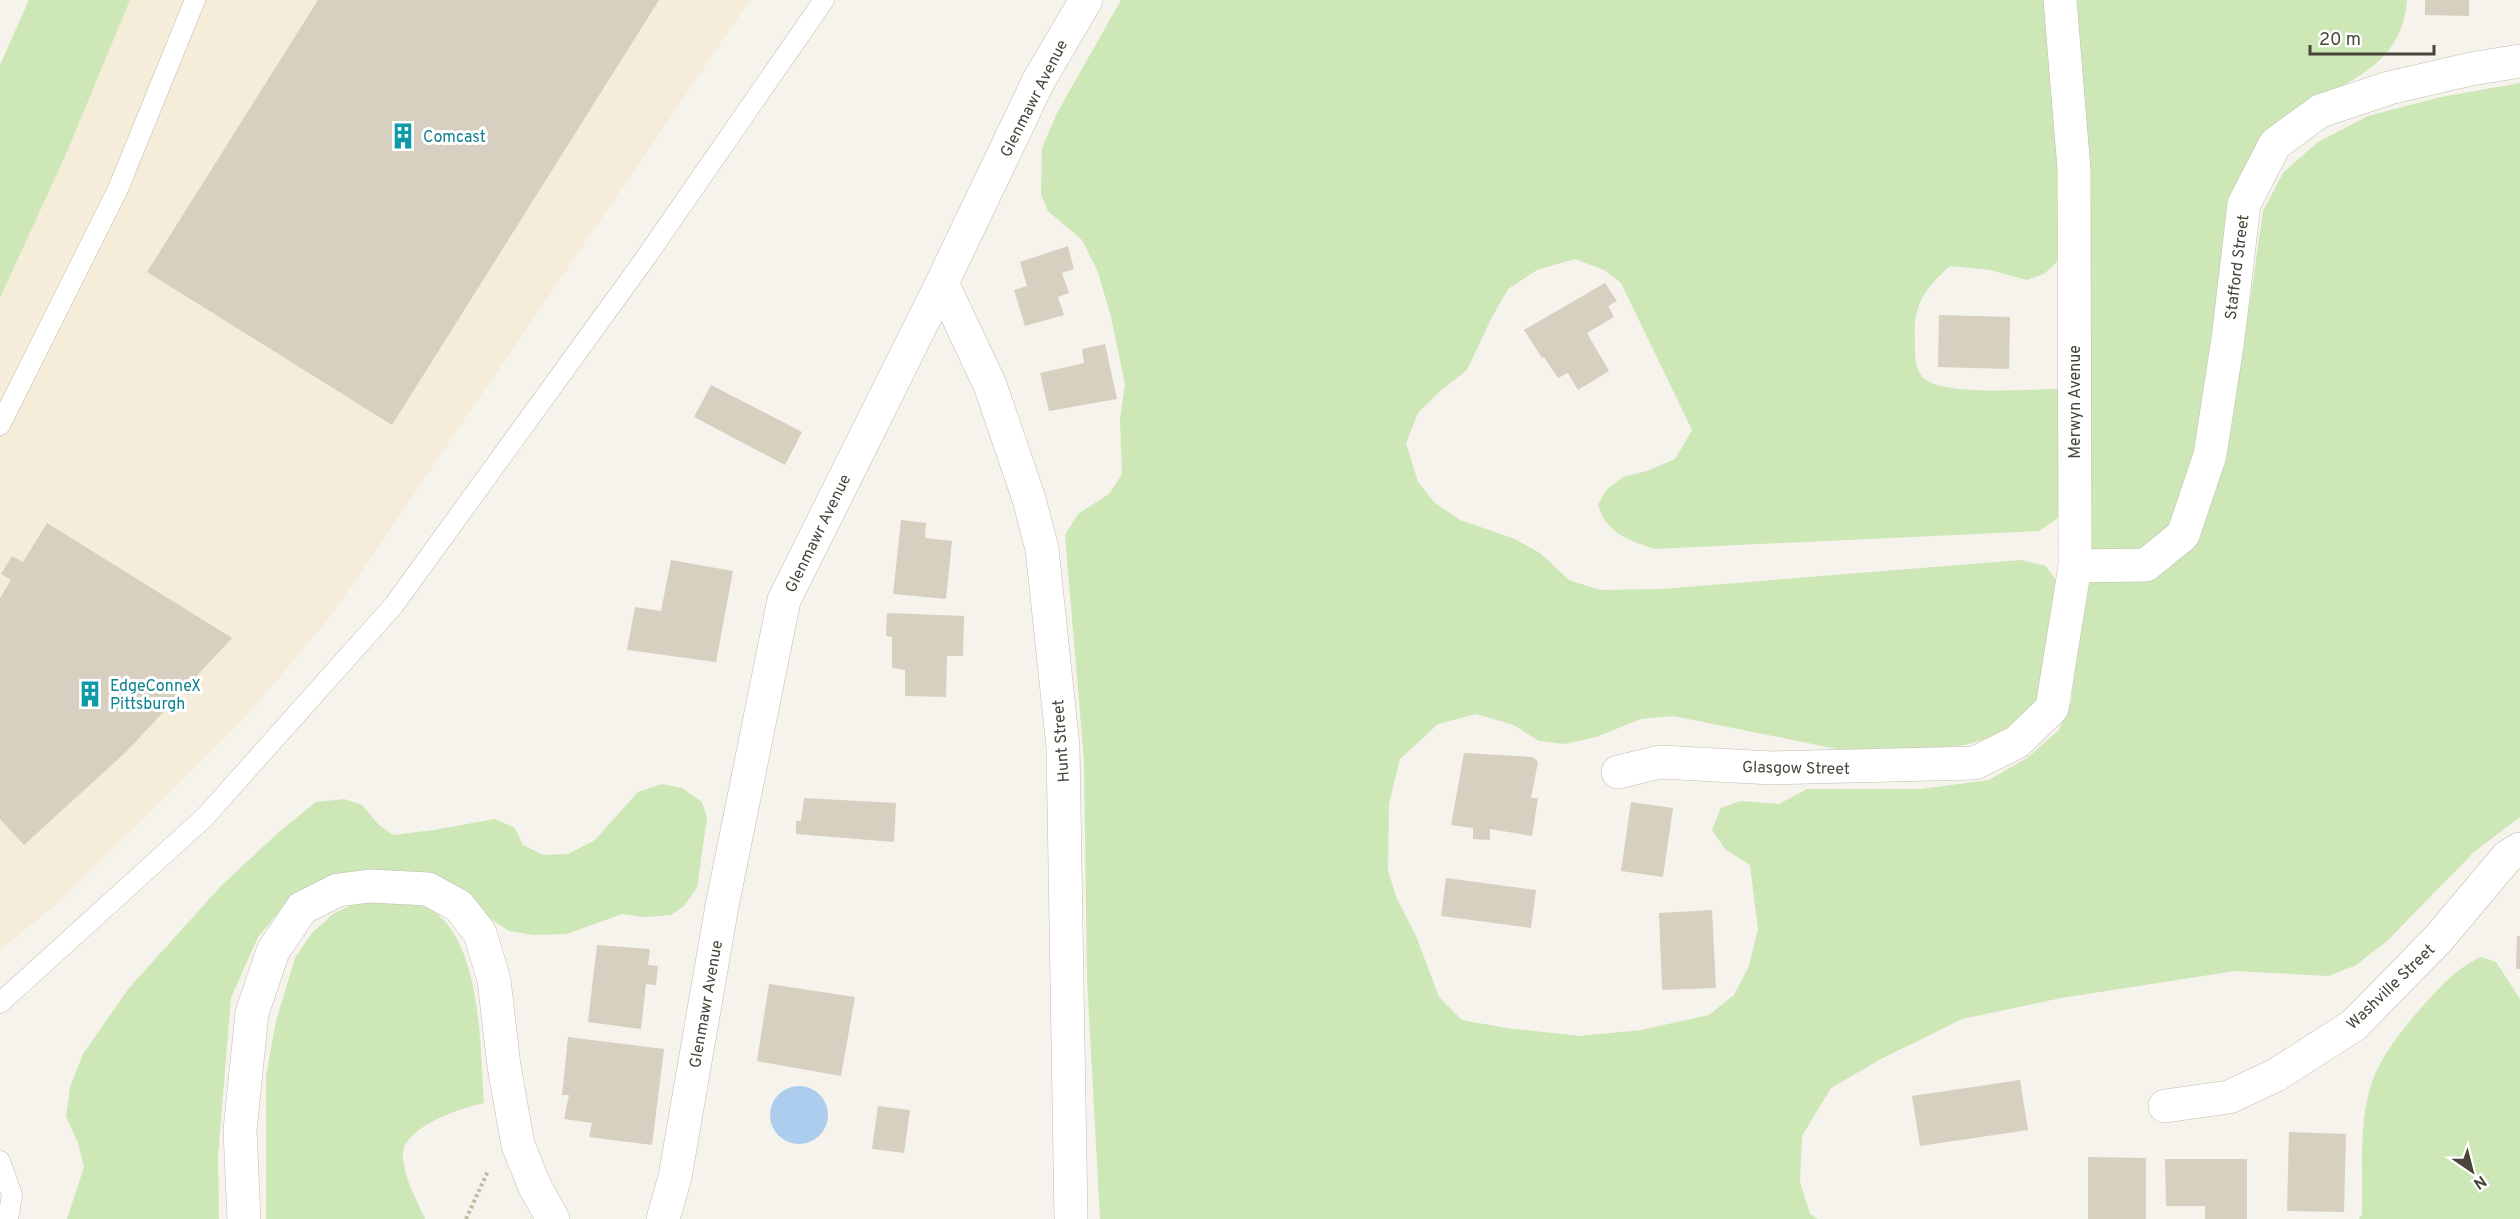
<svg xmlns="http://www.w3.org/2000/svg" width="2520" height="1219" font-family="Overpass,sans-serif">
	<rect width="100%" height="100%" fill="#f5f3ec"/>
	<polygon fill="#f5ecd9" points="130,0 750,0 333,613 250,712 59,902 0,950 0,298 66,154"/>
	<g fill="#cde7b7">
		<polygon points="29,0 130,0 66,154 0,298 0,65"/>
		<path d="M1121 0H2046L2062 222V257L2044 274 2027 280 1990 270 1950 266C1926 288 1913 304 1915 337 1915 351 1913 371 1926 380 1950 396 2028 389 2059 389L2061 516 2039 531 1654 549C1627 539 1607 534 1598 505L1606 490 1623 477 1647 471 1675 459 1692 430 1621 283 1604 270 1575 259 1537 270 1508 289 1491 319 1467 370 1438 393 1418 413 1406 443 1418 482 1435 503 1460 520 1515 539 1540 553 1569 580 1600 590 1661 589 2021 560 2046 566 2055 579 2058 599 2038 697 2022 717 1996 736 1965 745 1919 750 1847 751 1673 716 1641 719 1596 737 1565 744 1539 741 1514 725 1476 714 1438 724 1400 759 1389 804 1388 871 1397 899 1416 936 1439 997 1462 1020 1506 1028 1580 1036 1641 1030 1709 1015 1734 995 1749 966 1758 929 1750 865 1725 849 1712 830 1721 808 1741 801 1779 804 1807 789H1921L1989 780 2027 758 2059 730 2071 703 2086 578H2147L2222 455 2251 295 2263 211 2283 173 2318 142 2368 116 2441 97 2520 83V817L2474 852 2387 941 2356 965 2329 976 2235 971 2061 998 1962 1019 1879 1060 1831 1088 1802 1136 1800 1182 1810 1214 1818 1219H1100L1087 978 1084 760 1065 535 1078 514 1109 494 1122 474 1120 420 1125 384 1111 317 1098 272 1082 240 1048 211 1041 194 1042 148 1057 113Z"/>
		<path d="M2071 0H2407C2402 64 2353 79 2304 106 2291 113 2279 123 2267 132L2211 401 2174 527 2150 549 2085 555Z"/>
		<polygon points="662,784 682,788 702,802 707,817 697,888 684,906 671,915 645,917 622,914 567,934 533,935 509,931 489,918 469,897 284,906 258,937 231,998 218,1155 219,1219 67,1219 84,1167 78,1143 66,1116 70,1087 83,1054 129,988 221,886 280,831 316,802 344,799 362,805 378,824 393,835 434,830 495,819 515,828 523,845 543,855 568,854 595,840 638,792"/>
		<path d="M397 901C408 904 425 905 433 911 482 944 480 1049 484 1103 461 1108 401 1127 403 1157 404 1179 417 1200 425 1219H266V1076L276 1021 295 958 312 933 333 914 357 902Z"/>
		<path d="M2481 957 2496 962 2520 999V1219H2359L2362 1214C2363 1171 2358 1124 2372 1082 2382 1054 2403 1029 2422 1007 2440 987 2456 968 2481 957Z"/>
	</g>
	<circle fill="#accdee" cx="799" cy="1115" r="29"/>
	<g fill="#d7d0c1">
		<polygon points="318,0 659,0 392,425 147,272"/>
		<polygon points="2425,0 2469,0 2469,16 2425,15"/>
		<polygon points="1068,246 1074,269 1062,273 1069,293 1058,297 1064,315 1025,326 1014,290 1027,286 1020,262"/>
		<polygon points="1605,283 1617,301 1608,306 1614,317 1587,333 1609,371 1578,390 1568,373 1558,378 1544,357 1542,358 1524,330"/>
		<polygon points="1939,315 2010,317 2009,369 1938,367"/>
		<polygon points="1105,344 1117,399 1049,411 1040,373 1084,363 1082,349"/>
		<polygon points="711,385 802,432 785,465 694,417"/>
		<polygon points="901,520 926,523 925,538 952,541 946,599 893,594"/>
		<polygon points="47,523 232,638 127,751 24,845 0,819 0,598 11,580 1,574 12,556 23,562"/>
		<polygon points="671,560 733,571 716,662 627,650 635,607 661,611"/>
		<polygon points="887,613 964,616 963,656 947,656 946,697 905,696 905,670 892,668 892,637 886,636"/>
		<polygon points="1464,753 1533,757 1538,762 1531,798 1538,798 1532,836 1490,829 1490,840 1473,839 1473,828 1451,825"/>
		<polygon points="804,798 896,803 894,842 796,834 796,821 801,821"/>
		<polygon points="1631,802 1673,808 1663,877 1621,871"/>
		<polygon points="1446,878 1536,890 1531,928 1441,916"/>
		<polygon points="1712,910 1716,988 1662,990 1659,913"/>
		<polygon points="2517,936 2520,936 2520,969 2516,969"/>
		<polygon points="597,945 650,949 648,965 658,966 656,985 646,984 641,1029 588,1022"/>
		<polygon points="769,984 855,997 841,1076 757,1061"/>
		<polygon points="568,1037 664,1049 652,1145 589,1137 592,1123 564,1119 569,1095 562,1095"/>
		<polygon points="2020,1080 2028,1130 1920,1146 1912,1096"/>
		<polygon points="878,1106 910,1110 904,1153 872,1149"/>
		<polygon points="2289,1132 2346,1134 2344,1212 2287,1211"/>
		<polygon points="2088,1157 2146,1158 2146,1219 2088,1219"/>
		<polygon points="2165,1159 2247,1159 2247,1219 2205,1219 2205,1206 2166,1206"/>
	</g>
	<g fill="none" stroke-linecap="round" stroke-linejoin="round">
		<g stroke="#c1bcae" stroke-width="21">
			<g id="service">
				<polyline points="0,425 118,189 195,0"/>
				<polyline points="0,1003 205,817 394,605 644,260 824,0"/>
				<polyline points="0,1161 12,1195 8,1219"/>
			</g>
		</g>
		<g stroke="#c1bcae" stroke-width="34">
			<g id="minor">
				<polyline points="942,283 990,385 1029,499 1042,549 1063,747 1071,1219"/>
				<polyline points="2075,566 2146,565 2183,535 2210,455 2228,339 2244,204 2275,144 2320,111 2389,88 2471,69 2520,61"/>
				<polyline points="1618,772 1660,762 1772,768 1975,763 2017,742 2052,708 2075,566 2074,169 2060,0"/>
				<polyline points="2165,1106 2229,1097 2276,1075 2354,1025 2439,938 2507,857 2520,849"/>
				<polyline points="244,1219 240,1130 252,1013 273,951 302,908 338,890 370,886 428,889 459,906 480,933 494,980 504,1066 518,1145 535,1187 553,1219"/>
				<polyline points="663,1219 675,1177 722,906 784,600 942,283 1039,80 1086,0"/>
			</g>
		</g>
		<polyline stroke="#c2b9a0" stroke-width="4" stroke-dasharray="3 3" stroke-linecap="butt" points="466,1219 488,1171"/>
		<use href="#service" stroke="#fff" stroke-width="20"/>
		<use href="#minor" stroke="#fff" stroke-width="33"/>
	</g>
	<defs>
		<g id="building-bare" transform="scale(2.07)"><path d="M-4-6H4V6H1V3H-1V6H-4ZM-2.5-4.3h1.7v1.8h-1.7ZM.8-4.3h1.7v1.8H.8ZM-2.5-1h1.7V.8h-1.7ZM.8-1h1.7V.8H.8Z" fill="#0f9aa8" stroke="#fff" stroke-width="2.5" paint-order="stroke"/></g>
	</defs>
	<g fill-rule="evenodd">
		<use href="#building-bare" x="403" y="136"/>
		<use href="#building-bare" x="90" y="694"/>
	</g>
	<g text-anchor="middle" stroke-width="6" stroke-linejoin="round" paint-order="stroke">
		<g font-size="16" fill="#4a4539" stroke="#fff">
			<text transform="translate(1033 98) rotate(-63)" y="6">Glenmawr Avenue</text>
			<text transform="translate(2236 267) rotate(-83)" y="6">Stafford Street</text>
			<text transform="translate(2074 402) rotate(-90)" y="6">Merwyn Avenue</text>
			<text transform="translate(817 533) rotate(-64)" y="6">Glenmawr Avenue</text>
			<text transform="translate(1060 741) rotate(-94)" y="6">Hunt Street</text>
			<text transform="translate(1796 767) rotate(1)" y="6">Glasgow Street</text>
			<text transform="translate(2390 986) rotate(-44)" y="6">Washville Street</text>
			<text transform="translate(705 1004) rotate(-80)" y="6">Glenmawr Avenue</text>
		</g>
		<g font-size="16" fill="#0d838f" stroke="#fff" text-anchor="start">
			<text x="423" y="142">Comcast</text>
			<text x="110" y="691">EdgeConneX<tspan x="110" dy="18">Pittsburgh</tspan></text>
		</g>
	</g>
	<g transform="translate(2472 1171) rotate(145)" stroke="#ffffff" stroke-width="4.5" paint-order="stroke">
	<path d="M0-4.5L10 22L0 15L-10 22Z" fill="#4a4539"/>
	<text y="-9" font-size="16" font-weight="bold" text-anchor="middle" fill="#4a4539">N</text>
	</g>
	<path d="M2310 45v9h124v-9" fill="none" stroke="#4a4539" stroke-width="3"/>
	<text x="2319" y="45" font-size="18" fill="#4a4539" stroke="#ffffff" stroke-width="4.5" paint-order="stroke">20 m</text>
</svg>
